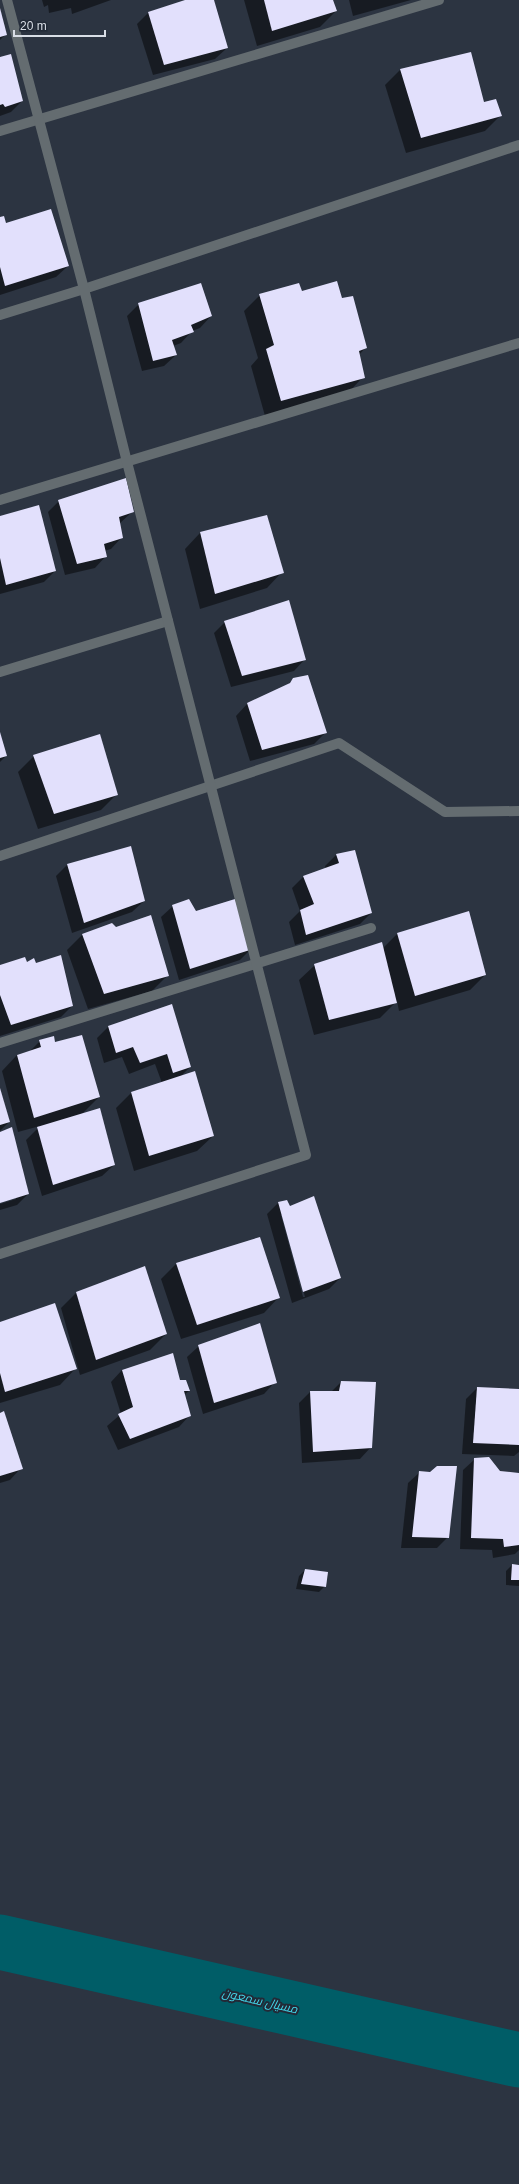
<svg xmlns="http://www.w3.org/2000/svg" width="519" height="2184" font-family="Arial,Cairo,sans-serif">
	<rect width="100%" height="100%" fill="#2c3441"/>
	<g fill="#0007" fill-rule="evenodd">
		<polygon points="42,0 111,0 72,14 71,8 49,13 48,5 44,7"/>
		<polygon points="188,0 213,0 227,48 215,59 153,75 137,24 149,12"/>
		<polygon points="244,0 332,0 336,11 320,27 257,46"/>
		<polygon points="349,0 411,0 353,16"/>
		<polygon points="0,10 6,34 0,40"/>
		<polygon points="0,58 22,101 11,112 0,116"/>
		<polygon points="400,70 483,104 500,116 485,131 406,153 385,85"/>
		<polygon points="0,218 5,225 68,266 56,277 0,295"/>
		<polygon points="302,292 342,299 366,347 359,355 363,377 348,393 265,416 251,366 258,358 244,311 260,295"/>
		<polygon points="139,304 211,316 200,328 192,331 181,343 173,346 176,355 164,366 142,371 127,316"/>
		<polygon points="59,501 133,511 119,524 122,537 111,549 104,551 106,556 95,568 65,575 48,512"/>
		<polygon points="0,517 55,571 44,582 0,594"/>
		<polygon points="200,533 282,572 267,588 200,609 185,549"/>
		<polygon points="225,622 305,659 294,671 231,687 214,633"/>
		<polygon points="293,679 325,733 314,744 250,761 236,716 247,704 287,686"/>
		<polygon points="0,734 6,756 0,762"/>
		<polygon points="34,756 117,794 101,810 38,829 18,772"/>
		<polygon points="336,855 371,913 360,924 295,945 289,922 300,911 292,888 303,877 326,869 325,866"/>
		<polygon points="67,865 144,901 132,912 72,933 56,876"/>
		<polygon points="173,906 195,912 251,949 240,960 179,980 161,917"/>
		<polygon points="112,924 168,975 152,991 88,1009 67,950 82,935"/>
		<polygon points="397,934 485,975 470,990 399,1011 397,1001 380,1018 314,1035 299,980 315,965 383,948"/>
		<polygon points="26,963 36,964 72,1006 61,1017 0,1036 0,966"/>
		<polygon points="172,1005 190,1067 181,1076 213,1136 197,1151 134,1171 116,1108 131,1093 162,1083 155,1064 129,1074 122,1057 104,1063 97,1038 108,1027"/>
		<polygon points="40,1041 54,1044 99,1097 82,1114 114,1165 102,1176 42,1196 26,1140 40,1126 18,1132 2,1071 17,1055 30,1051"/>
		<polygon points="0,1090 9,1122 0,1131"/>
		<polygon points="0,1133 28,1194 17,1205 0,1210 0,1204 16,1199 16,1197 0,1202"/>
		<path d="M278 1203 289 1208 340 1278 329 1289 292 1303 267 1214ZM281 1215H283L305 1297H303Z"/>
		<polygon points="176,1264 279,1297 264,1313 181,1339 161,1279"/>
		<polygon points="76,1293 166,1334 150,1350 80,1375 61,1308"/>
		<polygon points="0,1323 75,1369 60,1385 0,1403"/>
		<polygon points="199,1346 275,1382 264,1394 203,1414 187,1357"/>
		<polygon points="122,1370 179,1382 189,1391 184,1395 190,1415 179,1427 118,1450 107,1426 121,1414 111,1382"/>
		<polygon points="341,1382 371,1447 360,1459 302,1463 299,1403 310,1392 331,1392"/>
		<polygon points="477,1388 519,1390 519,1452 514,1456 462,1454 466,1399"/>
		<polygon points="0,1414 21,1468 10,1480 0,1483"/>
		<polygon points="475,1459 499,1472 519,1474 519,1550 515,1554 493,1558 492,1550 460,1549 463,1470"/>
		<polygon points="420,1472 448,1537 437,1548 401,1548 408,1483"/>
		<polygon points="512,1565 519,1566 519,1586 506,1585 506,1571"/>
		<polygon points="305,1570 325,1586 319,1592 296,1589 299,1576"/>
	</g>
	<g fill="none" stroke-linecap="round" stroke-linejoin="round">
		<polyline stroke="#005d67" stroke-width="55" points="0,1942 519,2060"/>
	</g>
	<g fill="#e2e0fc">
		<polygon points="185,0 214,0 228,48 164,65 148,12"/>
		<polygon points="264,0 333,0 337,11 272,31"/>
		<polygon points="0,8 7,35 0,37"/>
		<polygon points="471,52 484,102 496,99 502,116 421,138 400,69"/>
		<polygon points="11,54 23,101 5,107 3,104 0,105 0,57"/>
		<polygon points="51,209 69,266 5,286 0,267 0,217 4,216 6,223"/>
		<polygon points="337,281 342,298 353,296 367,348 359,351 365,378 281,401 266,349 274,345 259,294 299,283 302,291"/>
		<polygon points="201,283 212,316 191,325 194,332 172,340 177,355 153,361 138,303"/>
		<polygon points="126,478 134,512 119,517 123,538 104,544 107,557 77,564 58,500"/>
		<polygon points="39,505 56,571 6,585 0,558 0,516"/>
		<polygon points="267,515 284,573 215,594 200,532"/>
		<polygon points="289,600 306,660 242,676 224,621"/>
		<polygon points="308,675 327,733 262,750 247,703 290,683 293,678"/>
		<polygon points="0,732 7,756 0,758"/>
		<polygon points="100,734 118,795 54,814 33,755"/>
		<polygon points="131,846 145,901 84,923 67,864"/>
		<polygon points="355,850 372,913 306,935 300,910 314,904 303,876 339,863 336,854"/>
		<polygon points="189,899 196,911 235,899 253,949 190,969 172,905"/>
		<polygon points="469,911 486,975 415,996 397,933"/>
		<polygon points="151,915 169,976 104,994 82,934 112,923 116,927"/>
		<polygon points="382,942 397,1003 329,1020 314,964"/>
		<polygon points="61,955 73,1006 11,1025 0,995 0,965 25,957 27,962 34,958 36,963"/>
		<polygon points="172,1004 191,1067 173,1073 167,1054 140,1063 133,1047 116,1053 108,1026"/>
		<polygon points="82,1035 100,1097 34,1118 17,1055 41,1047 39,1040 54,1036 55,1042"/>
		<polygon points="195,1071 214,1136 149,1156 131,1092"/>
		<polygon points="0,1088 10,1122 0,1125"/>
		<polygon points="100,1108 115,1165 53,1185 37,1127"/>
		<polygon points="12,1127 29,1194 0,1203 0,1132"/>
		<polygon points="314,1196 341,1278 303,1292 278,1202 287,1200 290,1206"/>
		<polygon points="260,1237 280,1298 197,1325 176,1263"/>
		<polygon points="145,1266 167,1334 96,1360 76,1292"/>
		<polygon points="55,1303 77,1369 5,1392 0,1373 0,1322"/>
		<polygon points="260,1323 277,1383 214,1403 198,1345"/>
		<polygon points="173,1353 180,1380 186,1380 190,1391 184,1391 191,1416 130,1439 118,1414 133,1407 122,1370"/>
		<polygon points="341,1381 376,1382 372,1448 313,1452 310,1391 339,1391"/>
		<polygon points="477,1387 519,1389 519,1445 473,1443"/>
		<polygon points="4,1411 23,1469 0,1476 0,1413"/>
		<polygon points="489,1457 500,1471 519,1473 519,1545 504,1547 503,1539 471,1538 474,1458"/>
		<polygon points="437,1466 457,1466 449,1538 412,1537 419,1471 430,1472"/>
		<polygon points="512,1564 519,1565 519,1580 511,1580"/>
		<polygon points="305,1569 328,1572 326,1587 301,1584"/>
	</g>
	<g fill="none" stroke-linecap="round" stroke-linejoin="round">
		<g stroke="#646c70" stroke-width="10">
			<polyline points="0,131 439,0"/>
			<polyline points="0,315 84,289 519,145"/>
			<polyline points="0,500 519,343"/>
			<polyline points="0,672 168,621"/>
			<polyline points="0,856 339,743 445,812 519,811"/>
			<polyline points="0,1043 371,928"/>
			<polyline points="0,1254 306,1155 127,462 84,289 7,0"/>
		</g>
	</g>
	<g text-anchor="middle" stroke-width="4" stroke-linejoin="round" paint-order="stroke">
		<g font-size="12" font-style="italic" fill="#43d9ed" stroke="#222a37">
			<text transform="translate(260 2001) rotate(13)" y="4">مسيال سمعون</text>
		</g>
	</g>
	<path d="M14 30v6h91v-6" fill="none" stroke="#d9dee6" stroke-width="2"/>
	<text x="20" y="30" font-size="12" fill="#d9dee6" stroke="#222a37" stroke-width="3" paint-order="stroke">20 m</text>
</svg>
